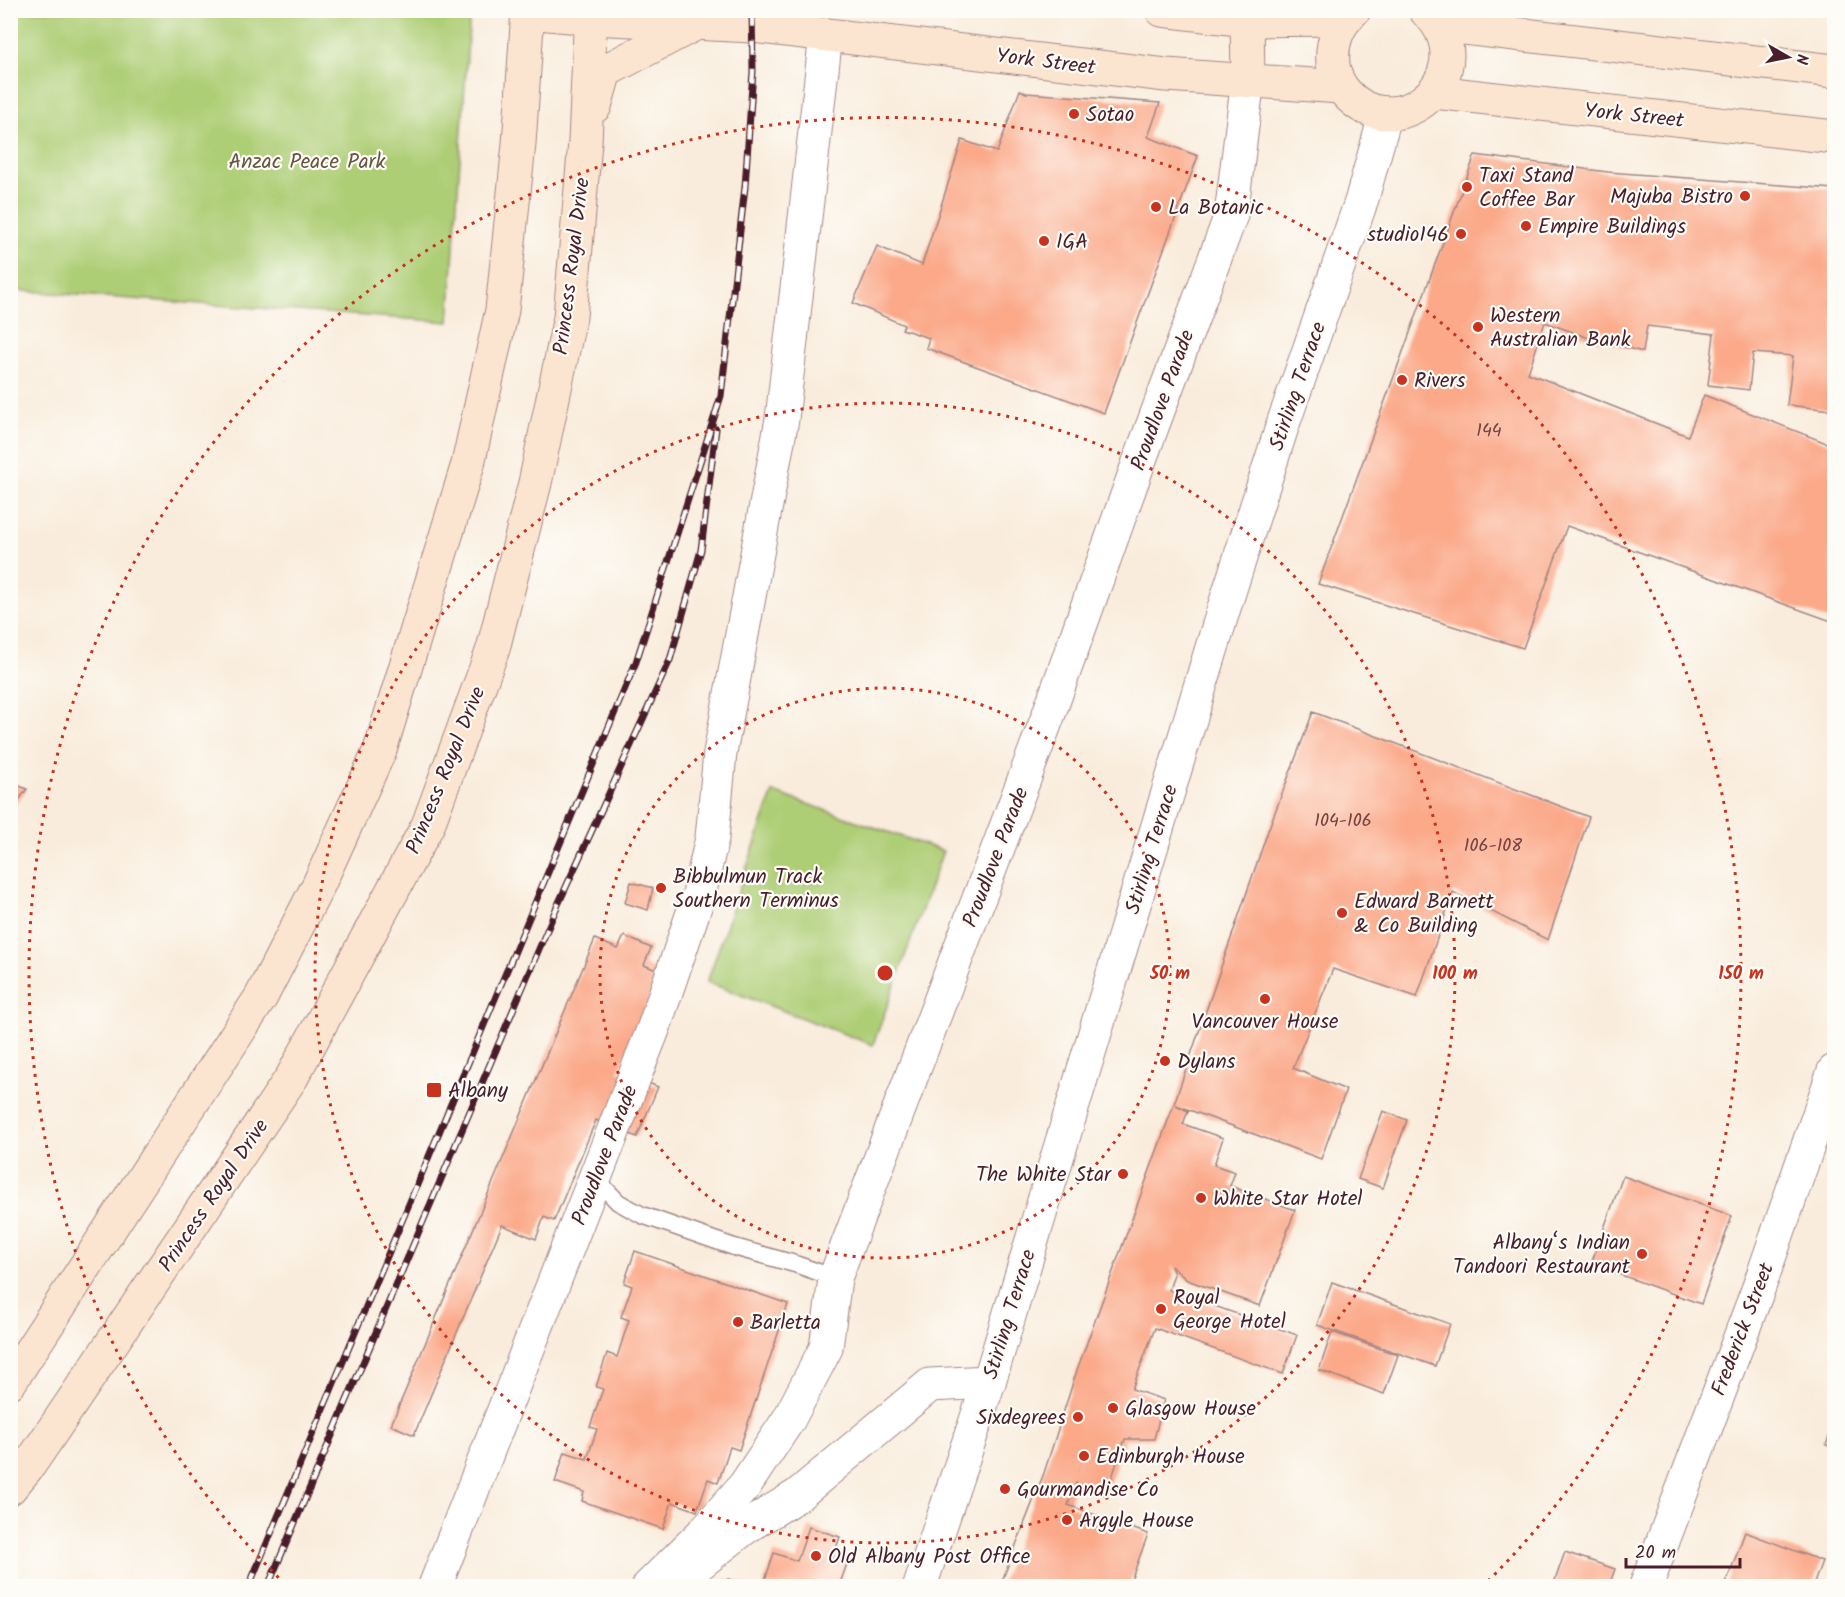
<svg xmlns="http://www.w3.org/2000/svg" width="1845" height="1597" font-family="Kalam,sans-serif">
	<rect width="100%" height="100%" fill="#fdfcf7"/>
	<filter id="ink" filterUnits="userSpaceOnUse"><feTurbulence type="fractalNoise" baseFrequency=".0167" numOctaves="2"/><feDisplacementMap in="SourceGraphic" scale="12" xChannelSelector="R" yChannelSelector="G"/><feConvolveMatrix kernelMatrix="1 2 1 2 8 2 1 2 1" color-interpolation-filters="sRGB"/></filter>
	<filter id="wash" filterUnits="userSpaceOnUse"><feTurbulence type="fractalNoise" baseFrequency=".008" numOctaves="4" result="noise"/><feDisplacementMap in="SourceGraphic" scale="24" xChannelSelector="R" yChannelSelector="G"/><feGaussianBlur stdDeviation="1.35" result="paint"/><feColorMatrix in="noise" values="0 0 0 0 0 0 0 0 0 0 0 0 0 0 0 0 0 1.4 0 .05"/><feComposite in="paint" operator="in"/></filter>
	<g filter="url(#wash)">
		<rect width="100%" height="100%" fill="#f9ecdc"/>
		<g fill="#aece76" stroke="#7c7650" stroke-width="1.5">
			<polygon points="10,11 470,11 449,322 11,290"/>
			<polygon points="773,792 943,851 873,1045 707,982"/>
		</g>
		<g id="blocks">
			<g fill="#fba989">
				<polygon points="1020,90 1026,93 1160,103 1148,137 1198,156 1104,413 926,348 929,338 902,329 904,325 853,303 877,246 922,265 962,140 997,152"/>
				<polygon points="1475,155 1608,172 1834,189 1834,421 1830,421 1831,410 1787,405 1793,356 1753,353 1749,390 1708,385 1714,334 1647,326 1643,352 1589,338 1545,322 1528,373 1688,436 1704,395 1834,446 1834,622 1567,526 1523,648 1318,584"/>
				<polygon points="1313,712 1589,817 1548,940 1453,892 1417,997 1333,969 1293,1068 1346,1090 1321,1159 1176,1105 1188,1111 1183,1124 1223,1138 1214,1165 1235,1172 1230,1186 1295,1210 1260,1306 1187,1280 1171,1266 1174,1274 1169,1290 1297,1335 1283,1374 1155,1328 1132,1389 1164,1400 1154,1439 1125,1439 1106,1495 1076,1483 1068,1505 1148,1534 1129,1586 1000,1586 1044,1473 1077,1370 1174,1104 1269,828"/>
				<polygon points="10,782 27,789 10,812"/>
				<polygon points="631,882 653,888 648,910 625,903"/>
				<polygon points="624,936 651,948 644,965 661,972 619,1071 658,1087 637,1137 596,1120 554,1221 544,1217 536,1239 502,1225 414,1435 391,1425 595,939 618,949"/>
				<polygon points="1383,1111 1407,1120 1383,1188 1358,1179"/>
				<polygon points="1623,1176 1732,1216 1701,1304 1591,1264"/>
				<polygon points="635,1251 788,1304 739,1450 730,1447 718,1483 708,1479 697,1511 672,1502 663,1529 582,1501 584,1492 555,1482 565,1452 587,1459 597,1429 590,1427 603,1389 596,1387 607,1353 617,1357 629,1320 621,1317 632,1286 624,1283"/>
				<polygon points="1332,1282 1450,1324 1435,1366 1317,1325"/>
				<polygon points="1332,1332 1398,1355 1384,1394 1319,1370"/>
				<polygon points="1834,1423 1834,1448 1826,1445"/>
				<polygon points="809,1527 840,1537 832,1559 847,1564 839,1586 763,1586 774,1553 797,1561"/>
				<polygon points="1745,1532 1822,1561 1813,1586 1725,1586"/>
				<polygon points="1565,1552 1615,1569 1609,1586 1553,1586"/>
				<polygon points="728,1579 749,1586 726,1586"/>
			</g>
		</g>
	</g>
	<g filter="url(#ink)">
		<use href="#blocks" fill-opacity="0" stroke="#a28684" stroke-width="1.5"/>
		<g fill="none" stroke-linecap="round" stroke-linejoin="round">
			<g stroke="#a28684" stroke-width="19">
				<polyline id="lane" points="595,1178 618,1202 642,1215 734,1247 795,1264 835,1278"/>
			</g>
			<g stroke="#a28684" stroke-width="35">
				<g id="street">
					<polyline points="687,1570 699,1564 746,1527 798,1495 930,1385 989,1382"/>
					<polyline points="435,1586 654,1027 699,895 712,838 720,753 782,419 826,35"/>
					<polyline points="649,1586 702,1534 745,1485 789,1419 826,1348 835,1278 1047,719 1139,462 1231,215 1248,79"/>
					<polyline points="920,1586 989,1382 1224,608 1283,424 1361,202 1386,113"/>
					<polyline points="1646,1586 1759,1287 1834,1071"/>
				</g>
			</g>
			<g stroke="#a28684" stroke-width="35">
				<g id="secondary">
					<polyline points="1162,10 1247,20 1345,19"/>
					<path d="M1354 10C1338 25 1331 42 1333 64 1334 74 1339 85 1346 93 1393 146 1474 84 1438 25 1435 20 1430 15 1426 11"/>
					<polyline points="528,12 591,18 752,26 1166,75 1341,87"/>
					<polyline points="1247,20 1248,79"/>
					<polyline points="1438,25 1834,71"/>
					<polyline points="1434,92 1834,137"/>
					<polyline points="595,106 605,71 695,24"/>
					<polyline points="10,1382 261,997 318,886 380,750 468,464 502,310 519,144 528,10"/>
					<polyline points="10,1488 30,1464 292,1077 428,825 493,649 535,483 570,317 585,142 591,10"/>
				</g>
			</g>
			<use href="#lane" stroke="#fff" stroke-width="16"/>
			<use href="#street" stroke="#fff" stroke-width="33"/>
			<use href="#secondary" stroke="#fce5d0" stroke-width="33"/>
			<g stroke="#4a1f2b" stroke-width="7">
				<g id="rail">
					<polyline points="249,1586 636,662 721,396 745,187 753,71 752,10"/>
					<polyline points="268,1586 556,909 670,660 701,550 716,429"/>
				</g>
			</g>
			<use href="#rail" stroke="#fdfcf7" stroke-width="4.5" stroke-dasharray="14" stroke-linecap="butt"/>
		</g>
	</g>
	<g fill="none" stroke="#c8321e" stroke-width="3" stroke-dasharray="3 6">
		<circle cx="885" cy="973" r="285"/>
		<circle cx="885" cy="973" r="570"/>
		<path d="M285 1584A856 856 0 1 1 1485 1584"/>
	</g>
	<g fill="#c8321e" stroke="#fdfcf7" stroke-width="2">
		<circle cx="1074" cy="114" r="6"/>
		<circle cx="1467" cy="187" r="6"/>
		<circle cx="1745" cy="196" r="6"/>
		<circle cx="1156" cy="207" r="6"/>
		<circle cx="1526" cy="226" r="6"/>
		<circle cx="1461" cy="234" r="6"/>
		<circle cx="1044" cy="241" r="6"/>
		<circle cx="1478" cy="327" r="6"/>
		<circle cx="1402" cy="380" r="6"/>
		<circle cx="661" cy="888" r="6"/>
		<circle cx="1342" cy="913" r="6"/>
		<circle cx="1265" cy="999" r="6"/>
		<circle cx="1165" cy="1061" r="6"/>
		<rect x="426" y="1082" width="16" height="16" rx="3"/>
		<circle cx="1123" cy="1174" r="6"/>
		<circle cx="1201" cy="1198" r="6"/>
		<circle cx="1642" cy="1254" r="6"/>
		<circle cx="1161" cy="1309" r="6"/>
		<circle cx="738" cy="1322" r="6"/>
		<circle cx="1113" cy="1408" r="6"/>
		<circle cx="1078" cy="1417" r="6"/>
		<circle cx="1084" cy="1456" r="6"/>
		<circle cx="1005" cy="1489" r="6"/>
		<circle cx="1067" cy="1520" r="6"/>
		<circle cx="816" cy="1556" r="6"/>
	</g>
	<g text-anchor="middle" stroke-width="4.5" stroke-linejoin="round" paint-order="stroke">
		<g font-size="18" fill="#764242">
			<text x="1489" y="436">144</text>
			<text x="1343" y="826">104-106</text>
			<text x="1493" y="851">106-108</text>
		</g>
		<g font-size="21" fill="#4a1f2b" stroke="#fdfcf7">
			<text transform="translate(1046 61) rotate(7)" y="7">York Street</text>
			<text transform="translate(1634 115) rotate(6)" y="7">York Street</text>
			<text transform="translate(571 266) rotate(-83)" y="7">Princess Royal Drive</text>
			<text transform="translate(1297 386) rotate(-71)" y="7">Stirling Terrace</text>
			<text transform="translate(1162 400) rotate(-70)" y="7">Proudlove Parade</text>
			<text transform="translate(445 770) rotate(-68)" y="7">Princess Royal Drive</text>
			<text transform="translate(1151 849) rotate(-73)" y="7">Stirling Terrace</text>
			<text transform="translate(995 857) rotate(-69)" y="7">Proudlove Parade</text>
			<text transform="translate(604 1155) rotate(-69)" y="7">Proudlove Parade</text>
			<text transform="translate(213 1195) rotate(-56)" y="7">Princess Royal Drive</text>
			<text transform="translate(1009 1314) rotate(-73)" y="7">Stirling Terrace</text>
			<text transform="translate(1742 1329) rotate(-69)" y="7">Frederick Street</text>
		</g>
		<g font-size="21" fill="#4a1f2b" stroke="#fdfcf7" text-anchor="start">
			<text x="1086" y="121">Sotao</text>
			<text x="1479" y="182">Taxi Stand<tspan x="1479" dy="24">Coffee Bar</tspan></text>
			<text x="1733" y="203" text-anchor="end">Majuba Bistro</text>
			<text x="1168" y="214">La Botanic</text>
			<text x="1538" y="233">Empire Buildings</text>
			<text x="1449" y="241" text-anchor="end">studio146</text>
			<text x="1056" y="248">IGA</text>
			<text x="1490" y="322">Western<tspan x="1490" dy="24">Australian Bank</tspan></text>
			<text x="1414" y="387">Rivers</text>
			<text x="673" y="883">Bibbulmun Track<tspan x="673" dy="24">Southern Terminus</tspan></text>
			<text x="1354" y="908">Edward Barnett<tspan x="1354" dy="24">&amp; Co Building</tspan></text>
			<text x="1265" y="1028" text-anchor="middle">Vancouver House</text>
			<text x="1177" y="1068">Dylans</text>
			<text x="448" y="1097">Albany</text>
			<text x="1111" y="1181" text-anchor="end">The White Star</text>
			<text x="1213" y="1205">White Star Hotel</text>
			<text x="1630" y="1249" text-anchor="end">Albany‘s Indian<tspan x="1630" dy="24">Tandoori Restaurant</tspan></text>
			<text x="1173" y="1304">Royal<tspan x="1173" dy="24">George Hotel</tspan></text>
			<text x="750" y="1329">Barletta</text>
			<text x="1125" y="1415">Glasgow House</text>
			<text x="1066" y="1424" text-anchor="end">Sixdegrees</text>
			<text x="1096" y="1463">Edinburgh House</text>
			<text x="1017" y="1496">Gourmandise Co</text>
			<text x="1079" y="1527">Argyle House</text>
			<text x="828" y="1563">Old Albany Post Office</text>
		</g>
		<g font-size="21" fill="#685442" stroke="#fdfcf7">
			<text x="307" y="168">Anzac Peace Park</text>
		</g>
	</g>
	<circle cx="885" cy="973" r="9" fill="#c8321e" stroke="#fdfcf7" stroke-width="3"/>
	<g font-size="18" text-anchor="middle" font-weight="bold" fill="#c8321e" stroke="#fdfcf7" stroke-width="4.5" stroke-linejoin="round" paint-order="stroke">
		<text x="1170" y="979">50 m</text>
		<text x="1455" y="979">100 m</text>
		<text x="1741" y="979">150 m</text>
	</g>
	<rect width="1845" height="1597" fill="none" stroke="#fdfcf7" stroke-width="36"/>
	<g transform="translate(1788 57) rotate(99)" stroke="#fdfcf7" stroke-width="4.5" paint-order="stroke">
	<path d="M0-4.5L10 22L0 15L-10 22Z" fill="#4a1f2b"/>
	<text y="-9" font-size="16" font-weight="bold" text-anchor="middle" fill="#4a1f2b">N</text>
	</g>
	<path d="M1626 1558v9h114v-9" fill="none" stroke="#4a1f2b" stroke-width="3"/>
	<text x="1635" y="1558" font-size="18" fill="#4a1f2b" stroke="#fdfcf7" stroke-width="4.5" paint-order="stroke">20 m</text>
</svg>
